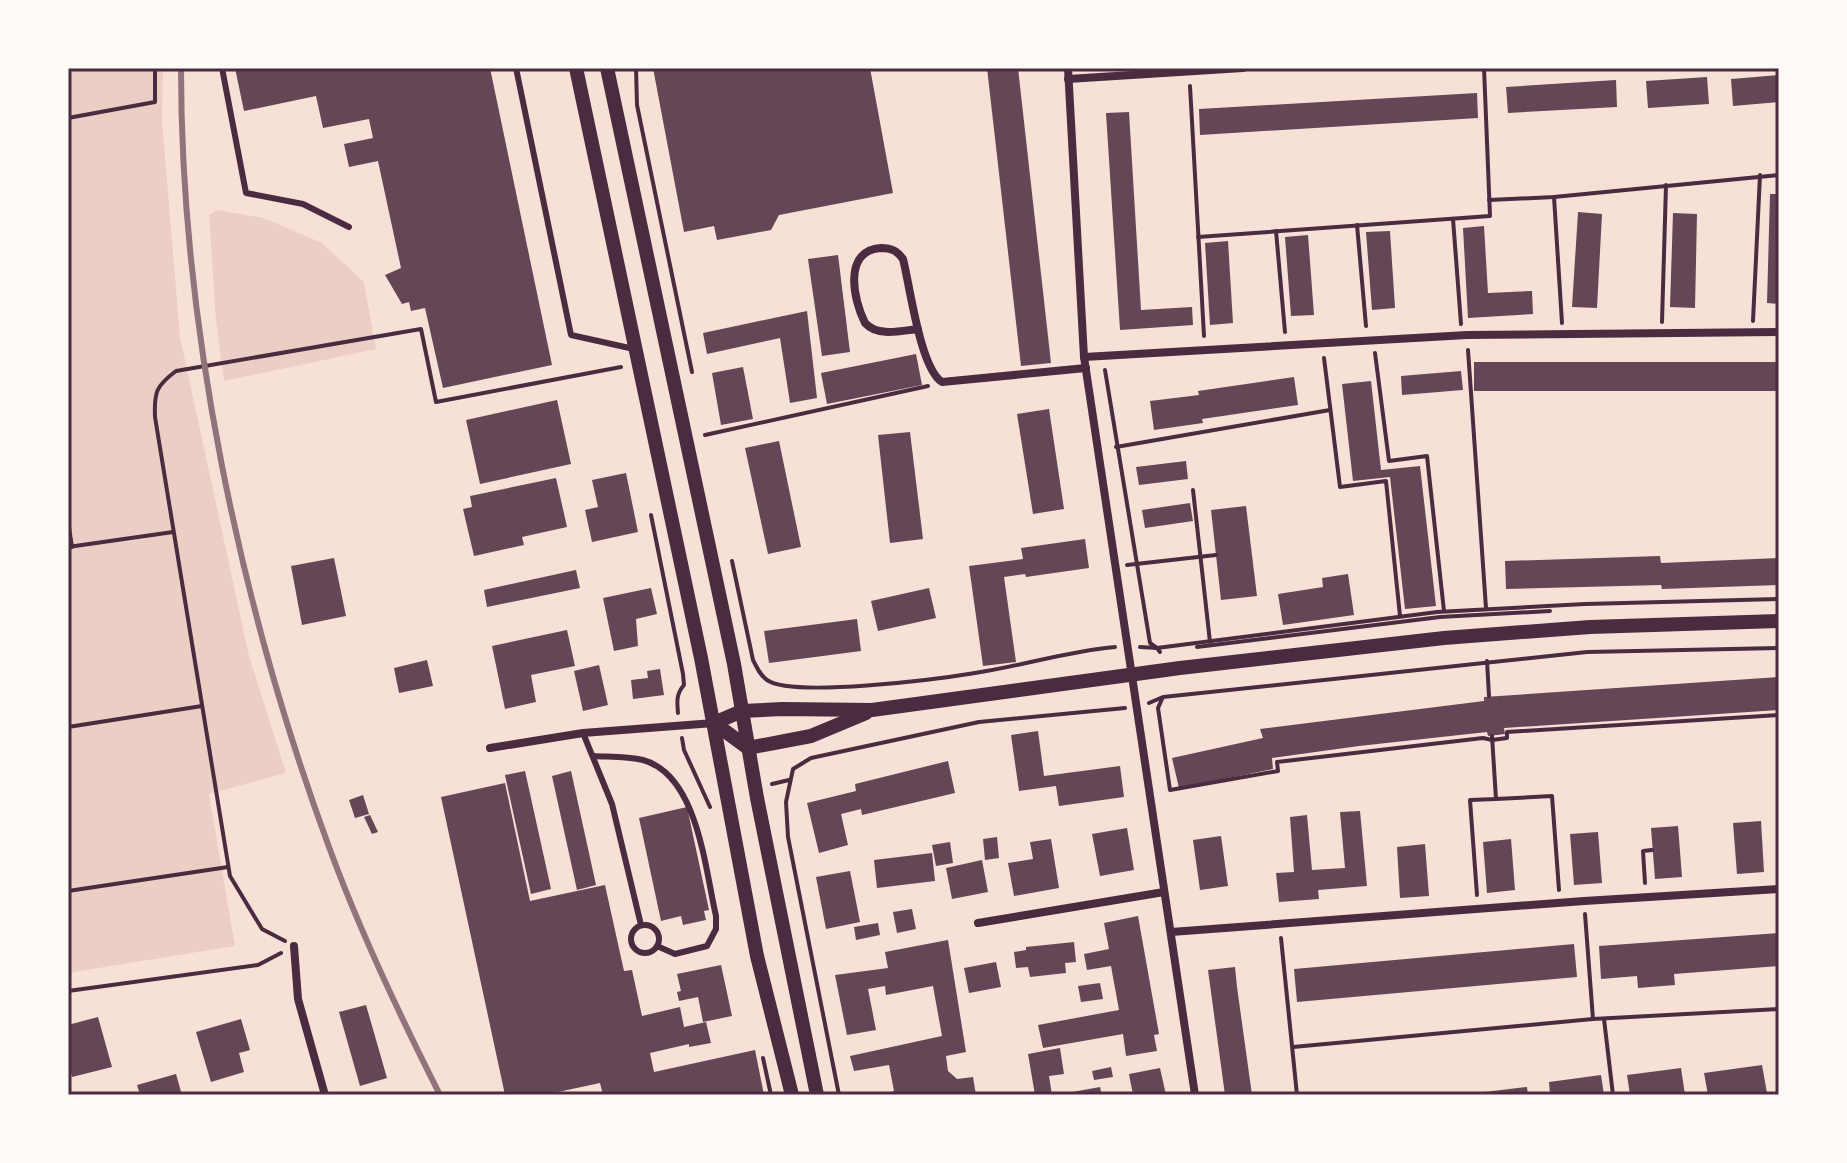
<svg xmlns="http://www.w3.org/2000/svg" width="1847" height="1163" font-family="Barlow,sans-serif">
	<rect width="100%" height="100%" fill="#f7e1d7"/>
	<g fill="#ebcfc5">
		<polygon points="68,68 163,68 162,121 180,337 249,656 286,773 209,794 235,946 68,973"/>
		<polygon points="217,210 264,218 322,243 364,282 376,349 224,381 216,320 209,215"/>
	</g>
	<g fill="#644757">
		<polygon points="235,68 490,68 552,365 443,388 425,308 411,311 409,302 402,304 385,275 401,268 378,161 349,167 344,144 373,138 369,119 323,128 316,96 244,111"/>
		<polygon points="653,68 870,68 893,193 779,215 771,230 717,240 714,226 684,232"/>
		<polygon points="987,68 1018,68 1051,363 1021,366"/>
		<polygon points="1779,75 1779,102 1733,106 1731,79"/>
		<polygon points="1707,77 1709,104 1648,108 1646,81"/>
		<polygon points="1616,80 1617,107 1508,113 1506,87"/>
		<polygon points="1477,93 1478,118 1200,135 1199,109"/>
		<polygon points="1129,112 1141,310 1192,307 1193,325 1120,330 1106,113"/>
		<polygon points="1770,194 1779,194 1779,304 1767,303"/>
		<polygon points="1578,212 1602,214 1597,308 1572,307"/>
		<polygon points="1673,213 1697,214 1695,308 1670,307"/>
		<polygon points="1484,226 1488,293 1532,291 1533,314 1468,318 1463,228"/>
		<polygon points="1390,231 1395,308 1372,310 1366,232"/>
		<polygon points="1308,235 1314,315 1291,316 1285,237"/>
		<polygon points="1228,241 1233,323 1210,325 1205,243"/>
		<polygon points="838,255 850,352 822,356 808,259"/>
		<polygon points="807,311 817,398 790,403 780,338 707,354 703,333"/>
		<polygon points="916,354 922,385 827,404 821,373"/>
		<rect x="1474" y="362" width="305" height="29"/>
		<polygon points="743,367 753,419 721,425 712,373"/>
		<polygon points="1461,371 1463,390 1402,395 1401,376"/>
		<polygon points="1294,377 1298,405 1202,419 1203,423 1154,430 1150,401 1199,395 1198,391"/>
		<polygon points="1371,381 1381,470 1420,466 1436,606 1405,609 1390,477 1353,481 1342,384"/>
		<polygon points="557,400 571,464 480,484 466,420"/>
		<polygon points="1049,409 1064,509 1033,514 1017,414"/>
		<polygon points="910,432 923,539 890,543 878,435"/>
		<polygon points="779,441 801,547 768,554 745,448"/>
		<polygon points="1186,461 1188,479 1139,485 1136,467"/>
		<polygon points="626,473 638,532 592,542 585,510 598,507 592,480"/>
		<polygon points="556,478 567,527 522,537 524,545 474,556 463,509 472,507 470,496"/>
		<polygon points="1190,503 1193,521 1145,528 1142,510"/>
		<polygon points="1246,506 1257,596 1221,600 1211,510"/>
		<polygon points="1085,539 1089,568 1026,577 1025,574 1004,577 1016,662 983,666 969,566 1023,559 1021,548"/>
		<polygon points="1660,556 1661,563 1779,558 1779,585 1662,589 1661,585 1506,589 1505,561"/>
		<polygon points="334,558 346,616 302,625 291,566"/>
		<polygon points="576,570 580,588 487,607 484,590"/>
		<polygon points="1348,574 1354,615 1283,625 1278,594 1323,587 1322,578"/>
		<polygon points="651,588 657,614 636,619 638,646 614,651 603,598"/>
		<polygon points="929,588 936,618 878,631 871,601"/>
		<polygon points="857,619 861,651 769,663 764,631"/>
		<polygon points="567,630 575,666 531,675 536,702 505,709 492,646"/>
		<polygon points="427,660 433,686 399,693 394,668"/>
		<polygon points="599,665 608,705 583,711 574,671"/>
		<polygon points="660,669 664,695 633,699 631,680 648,678 647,671"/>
		<polygon points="1779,677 1779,710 1504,728 1505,734 1488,736 1487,732 1359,746 1272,758 1273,769 1179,788 1172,758 1263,738 1260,729 1484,701 1484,697"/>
		<polygon points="1038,731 1044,776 1120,766 1124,797 1059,806 1056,786 1019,791 1011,735"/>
		<polygon points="948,761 955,793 862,815 861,809 841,814 848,845 819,853 807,803 856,791 855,784"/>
		<polygon points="525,771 551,889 531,894 505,775"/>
		<polygon points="571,771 596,885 577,890 552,776"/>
		<polygon points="505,783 530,901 605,885 624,971 632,970 642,1016 680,1007 684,1027 706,1022 711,1043 689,1047 689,1044 650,1053 654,1072 755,1050 764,1095 603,1095 600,1083 544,1095 505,1095 441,797"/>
		<polygon points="363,795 369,814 355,818 349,800"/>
		<polygon points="687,807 709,910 704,911 706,920 683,925 681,916 661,921 639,818"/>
		<polygon points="1360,811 1367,886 1318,890 1319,899 1279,902 1276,873 1294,872 1290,817 1307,815 1312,870 1345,868 1340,812"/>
		<polygon points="370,815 378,832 372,834 364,817"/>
		<polygon points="1761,821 1764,872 1737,874 1733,823"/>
		<polygon points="1678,826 1682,877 1655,879 1651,828"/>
		<polygon points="1127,828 1134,870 1100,876 1092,834"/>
		<polygon points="1598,832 1602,883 1574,885 1570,834"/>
		<polygon points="1221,836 1228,886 1200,890 1193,840"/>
		<polygon points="997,837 999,858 985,860 983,839"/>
		<polygon points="1051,839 1059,888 1014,896 1008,863 1033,859 1030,842"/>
		<polygon points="1511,839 1515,890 1487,893 1483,842"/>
		<polygon points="950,842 953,863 936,866 932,845"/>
		<polygon points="1425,844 1429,896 1400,898 1397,847"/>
		<polygon points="932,853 935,881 877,888 874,860"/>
		<polygon points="982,860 988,892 952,899 946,868"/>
		<polygon points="850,871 860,922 826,929 816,877"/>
		<polygon points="912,909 916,929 897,933 893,912"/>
		<polygon points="1138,916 1159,1034 1154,1035 1157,1051 1126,1056 1123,1034 1043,1048 1038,1025 1119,1010 1111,966 1087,970 1084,954 1109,949 1104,923"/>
		<polygon points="878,923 880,935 856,940 854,927"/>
		<polygon points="1779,933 1779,966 1674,974 1675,985 1638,988 1637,976 1601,979 1599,946"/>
		<polygon points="948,940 966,1052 946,1056 948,1071 957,1079 973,1077 976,1095 880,1095 894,1091 889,1065 854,1071 850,1056 942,1036 933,986 886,995 885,986 868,989 876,1030 847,1035 835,975 888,968 885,952"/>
		<polygon points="1074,942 1076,962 1065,963 1066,973 1030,977 1028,967 1016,968 1014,952 1026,950 1026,947"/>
		<polygon points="1574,944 1577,977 1297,1002 1294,969"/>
		<polygon points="996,962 1001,987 969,993 964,968"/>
		<polygon points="721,965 732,1016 703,1022 698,997 679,1001 677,992 681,991 677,974"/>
		<polygon points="1235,967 1237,987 1252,1095 1225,1095 1208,970"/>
		<polygon points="1100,983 1103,999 1081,1002 1078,986"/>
		<polygon points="366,1005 387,1078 360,1086 339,1012"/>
		<polygon points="98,1017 112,1067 72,1077 68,1061 68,1025"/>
		<polygon points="241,1019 250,1050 239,1053 244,1072 211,1082 196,1032"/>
		<polygon points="1060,1048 1064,1074 1049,1076 1052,1095 1035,1095 1028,1054"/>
		<polygon points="1762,1065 1767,1093 1708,1095 1704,1073"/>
		<polygon points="1111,1067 1113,1077 1094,1080 1092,1071"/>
		<polygon points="1160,1068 1166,1095 1133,1095 1129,1074"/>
		<polygon points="1681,1068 1685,1095 1630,1095 1627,1075"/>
		<polygon points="176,1074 182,1095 140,1095 137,1085"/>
		<polygon points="1601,1075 1604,1095 1550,1095 1549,1082"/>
		<polygon points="1100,1087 1102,1095 1073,1095 1072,1092"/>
		<polygon points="1527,1087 1528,1095 1476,1095 1476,1093"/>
	</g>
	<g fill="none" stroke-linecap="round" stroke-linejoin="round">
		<g stroke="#4a2c40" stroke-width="4">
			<polyline points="636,68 637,105 692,372"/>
			<polyline points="1190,86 1204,336"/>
			<polyline points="68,118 155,102 155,68"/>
			<polyline points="1554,197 1562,323"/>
			<polyline points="1489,200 1554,197 1779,175"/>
			<polyline points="1453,219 1461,324"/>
			<polyline points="1357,225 1366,326"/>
			<polyline points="1276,231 1285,332"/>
			<polyline points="1198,237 1490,216 1484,68"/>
			<polyline points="1753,321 1760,175"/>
			<polyline points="1662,322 1666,185"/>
			<polyline points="1468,350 1486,608"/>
			<polyline points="1375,353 1389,461 1427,456 1444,611"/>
			<polyline points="1324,358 1340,487 1386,481 1400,616"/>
			<polyline points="1105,370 1150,643 1157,648 1437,612 1585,604 1779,599"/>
			<polyline points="705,435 928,386"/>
			<polyline points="1116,447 1330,410"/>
			<polyline points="1193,490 1210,642"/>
			<path d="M651 515 683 674 684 685C676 694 677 702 678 713"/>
			<polyline points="68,521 72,547"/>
			<polyline points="68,547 173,532"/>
			<path d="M732 561 753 660C757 668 760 675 767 680 792 698 939 679 975 673 1022 666 1068 651 1115 647"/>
			<polyline points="1127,565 1216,555"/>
			<polyline points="1140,647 1157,648 1160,652"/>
			<polyline points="1197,647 1440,617 1550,611"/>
			<polyline points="1487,661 1489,696"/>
			<polyline points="1162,699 1158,708 1170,790 1278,771 1277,762 1483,738 1492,740 1507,738 1507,732 1779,715"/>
			<polyline points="1149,703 1163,697 1587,652 1779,648"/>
			<polyline points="68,727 202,706"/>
			<polyline points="682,738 684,750 710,807"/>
			<polyline points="772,784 789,780"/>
			<polyline points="1496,799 1552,796 1559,890"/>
			<polyline points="1645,883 1643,851 1652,850"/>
			<polyline points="68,891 228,867"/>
			<polyline points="1477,895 1470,800 1496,799 1492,736"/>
			<polyline points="1585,914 1593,1019"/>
			<polyline points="1281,938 1297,1095"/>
			<path d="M285 941 262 929 230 876 155 417C154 392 156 386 176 371L421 329 436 402 621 367"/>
			<polyline points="68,991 258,965 281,953"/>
			<polyline points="1604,1019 1613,1095"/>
			<polyline points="1293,1047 1593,1019 1779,1009"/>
			<polyline points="763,1058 771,1095"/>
			<polyline points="839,1095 788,837 786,802 793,769 811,758 979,722 1125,708"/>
		</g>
		<g stroke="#4a2c40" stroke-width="6">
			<polyline points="222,68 246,193 303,204 349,227"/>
			<polyline points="516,68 571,335 634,349"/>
			<polyline points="583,733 612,804 641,925"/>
			<path d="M593 756C608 757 627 756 643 760 698 775 705 869 716 916V929L707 946 675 954 657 946"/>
			<circle cx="645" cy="939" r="14"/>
		</g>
		<g stroke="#4a2c40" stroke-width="8">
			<polyline points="1068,68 1084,357 1195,1095"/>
			<polyline points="1068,79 1243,68"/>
			<path d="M918 329C900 331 878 337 865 323 853 299 843 250 881 248 892 248 897 251 903 259 910 286 920 368 942 382L1086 368"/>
			<polyline points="1084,357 1467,335 1779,332"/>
			<polyline points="490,748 583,733 714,723"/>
			<polyline points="978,923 1164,892"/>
			<polyline points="1171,932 1584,901 1779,889"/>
			<polyline points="294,946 298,999 325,1095"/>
		</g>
		<g stroke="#4a2c40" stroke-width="14">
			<polyline points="576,68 701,658 757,956 792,1095"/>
			<polyline points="607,68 734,664 757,798 817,1095"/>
			<polyline points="714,723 742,711 782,709 872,710 1180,668 1444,638 1590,627 1779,621"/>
			<polyline points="714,723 748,748"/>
			<polyline points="748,748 811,736 866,713"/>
		</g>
		<path stroke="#8f747c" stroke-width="6" d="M181 68C181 326 240 606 329 847 360 932 399 1014 440 1095"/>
	</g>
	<rect width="1847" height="1163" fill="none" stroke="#fffaf5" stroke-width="140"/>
	<rect x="70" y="70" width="1707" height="1023" fill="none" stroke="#4a2c40" stroke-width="3"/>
</svg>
